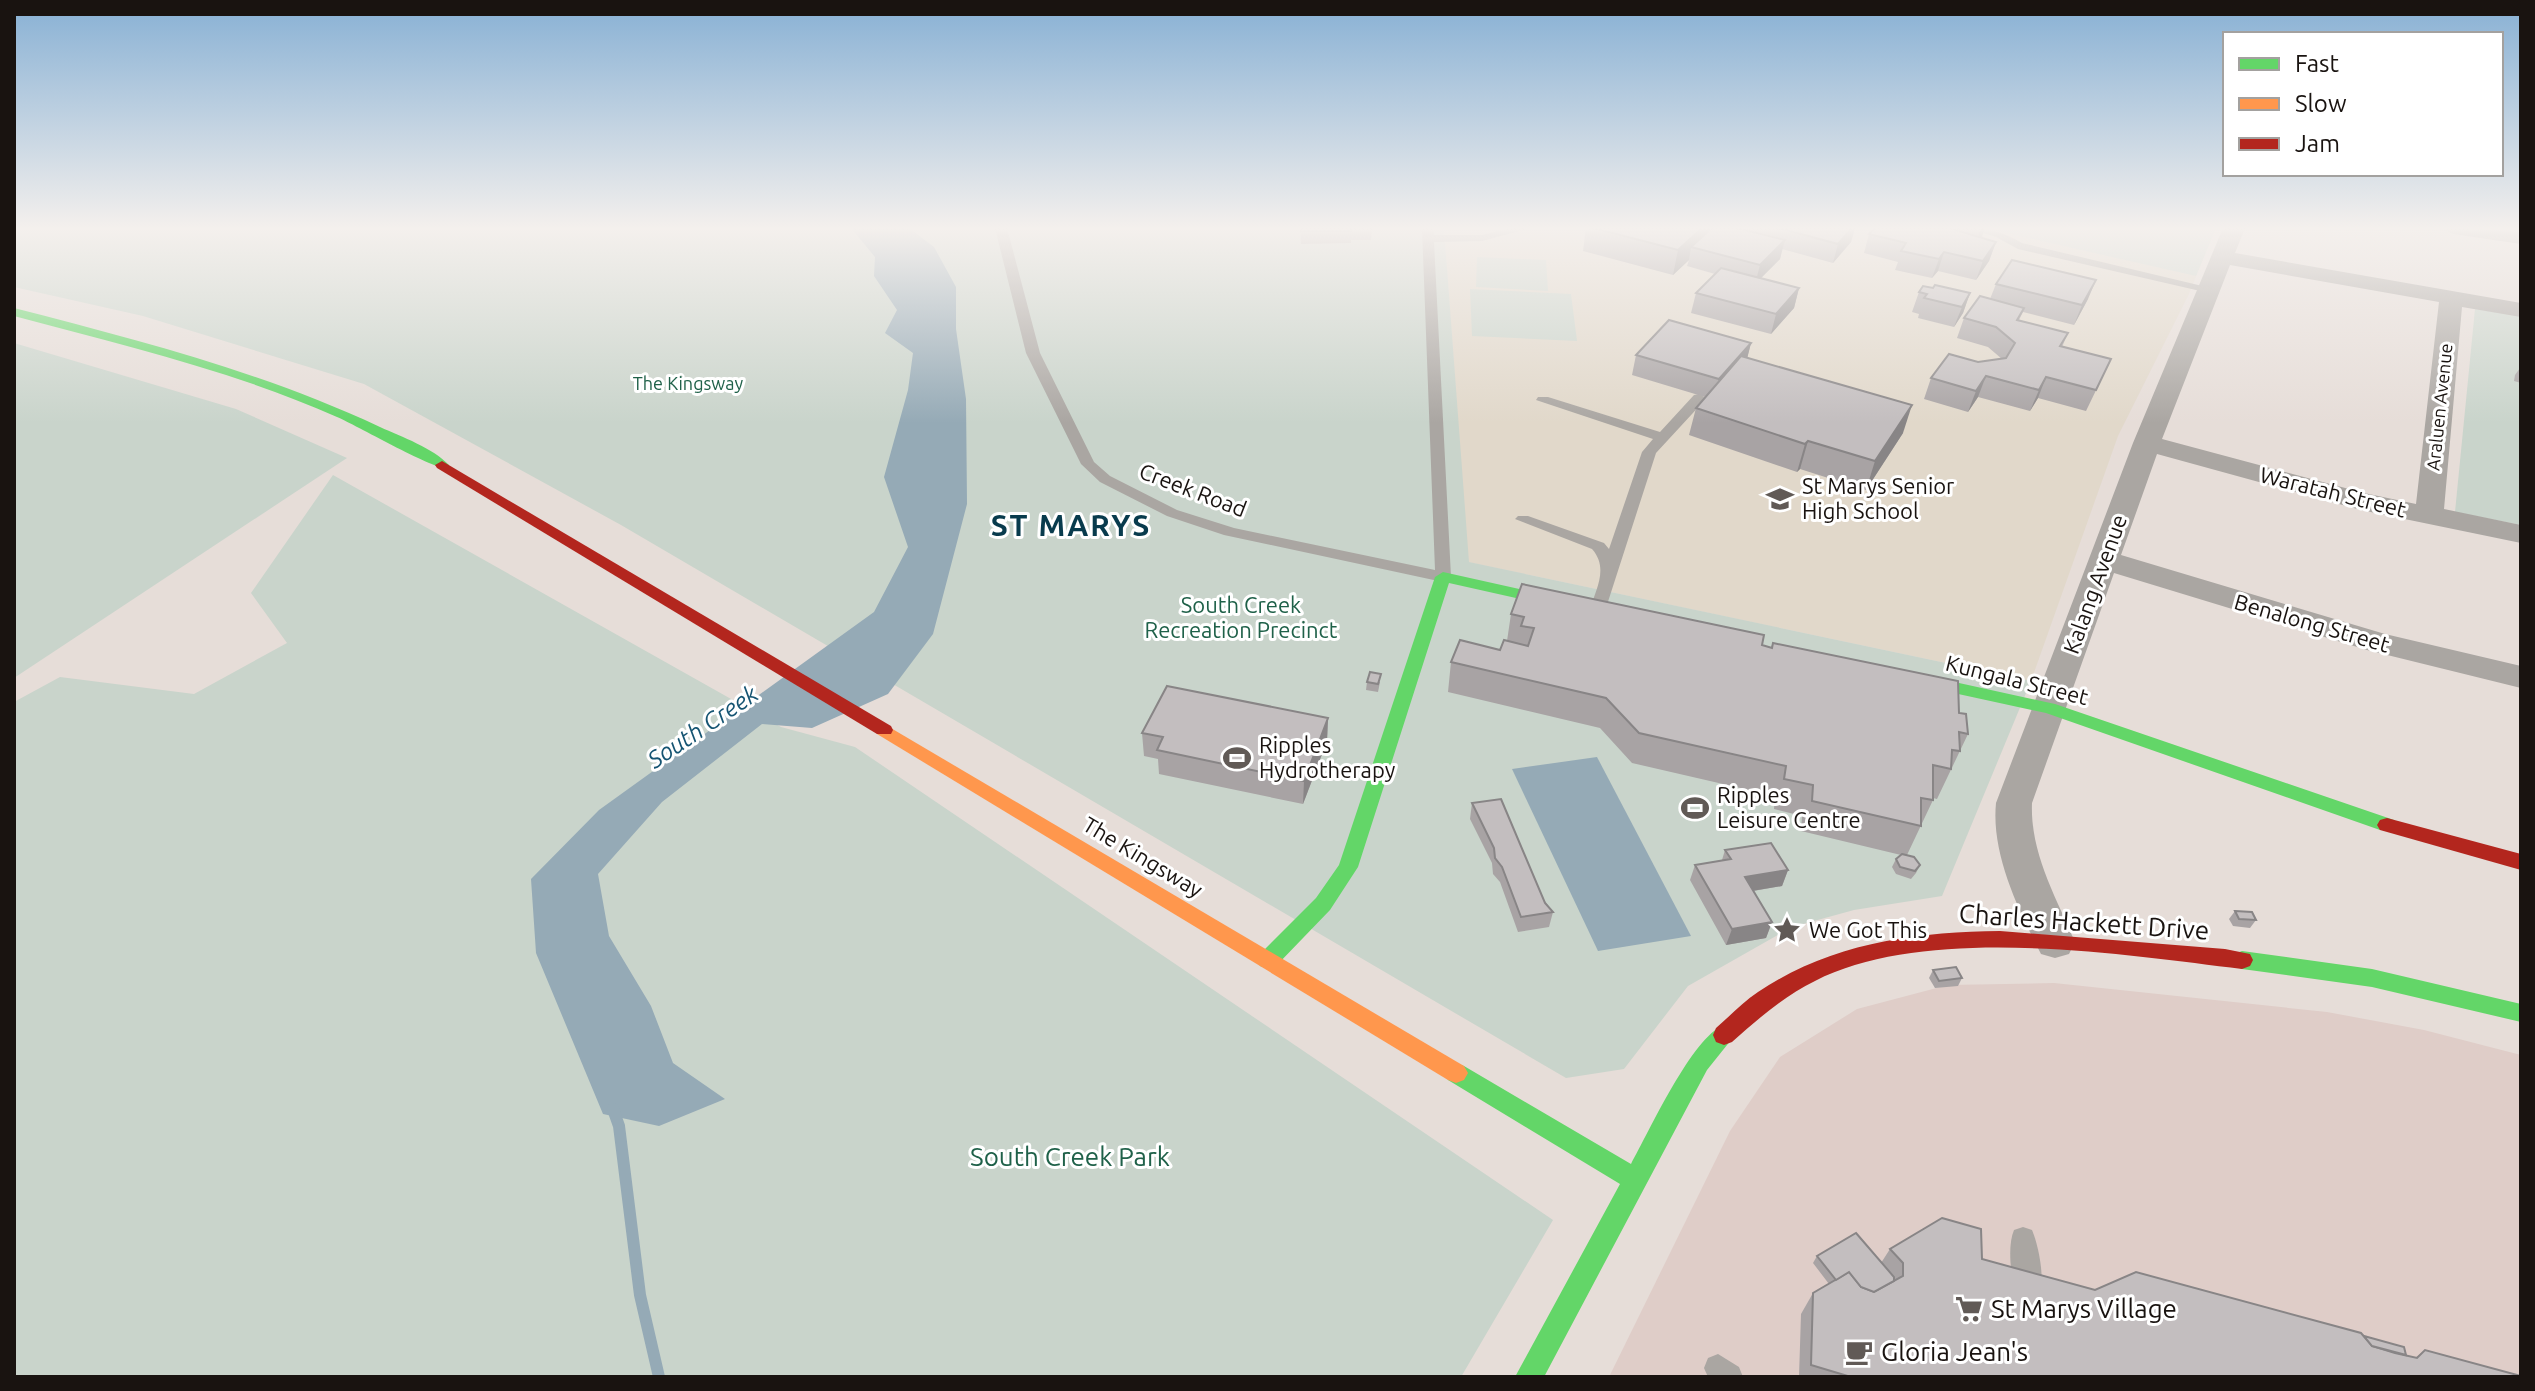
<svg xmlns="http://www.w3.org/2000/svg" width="2535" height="1391" font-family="Ubuntu,sans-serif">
	<rect width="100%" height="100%" fill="#e6ddd8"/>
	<polygon fill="#dfcdc8" points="2054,983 2327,1012 2424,1030 2521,1055 2521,1377 1609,1377 1730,1131 1780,1057 1857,1009 1948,985"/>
	<polygon fill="#e1d8ca" points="1444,228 2216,228 2188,296 2118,436 2031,681 1468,562"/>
	<g fill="#c9d4cb">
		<polygon points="14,228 1444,228 1469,562 2031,681 1942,896 1854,910 1792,927 1688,986 1624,1069 1566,1078 621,525 364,384 143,316 14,287"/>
		<polygon points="1984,228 2216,228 2196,276"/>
		<polygon points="1477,257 1546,260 1548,291 1476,287"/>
		<polygon points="1470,289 1571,294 1577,341 1472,336"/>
		<polygon points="2475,309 2521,316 2521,525 2455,512"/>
		<polygon points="14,343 236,409 347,458 14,678"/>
		<polygon points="333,475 781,727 855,747 1553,1220 1461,1377 14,1377 14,702 60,677 194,694 287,643 251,593"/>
	</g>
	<g fill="#95aab6">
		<polygon points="851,228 909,228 934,247 956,287 956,329 966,399 967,504 933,634 888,694 812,728 762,724 662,802 598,874 609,936 651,1006 673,1063 725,1099 659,1126 603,1114 536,953 531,879 599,810 874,612 908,547 884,477 908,390 913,353 885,333 897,310 874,276 875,257"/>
		<polygon points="1597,757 1691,936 1598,951 1512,769"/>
	</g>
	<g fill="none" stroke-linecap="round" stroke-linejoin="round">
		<polyline stroke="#95aab6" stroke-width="12" points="613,1109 619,1126 640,1295 659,1377"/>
		<g fill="#aaa6a2" fill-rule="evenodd">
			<polygon points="995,228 1007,228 1040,353 1094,462 1110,476 1177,510 1234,528 1435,570 1422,228 1434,228 1434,235 1482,235 1510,228 1531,228 1482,241 1434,242 1451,577 1449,580 1443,582 1224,535 1167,516 1100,482 1081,464 1026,353"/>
			<path d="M1967 228C1989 228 2003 232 2022 243L2215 289 2209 293 2018 249 1996 237Z"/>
			<path d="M1699 394 1706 398 1704 401 1656 453 1605 611 1597 616 1591 615 1589 611C1596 590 1609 568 1592 549L1515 519 1518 516H1528L1604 543 1609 549 1642 452 1653 439 1536 400 1538 397H1548L1660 432 1694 395Z"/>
			<path d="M2023 1227 2032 1230C2040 1249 2046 1286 2038 1304L2029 1308 2020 1304C2012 1286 2006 1249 2014 1230Z"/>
			<polygon points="1718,1354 1739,1367 1743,1377 1708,1377 1704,1368 1708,1358"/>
		</g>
		<g fill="#aaa6a2" fill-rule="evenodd">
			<path d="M2223 228H2245L2235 253 2521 303V317L2462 307 2444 509 2521 525V543L2361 510 2157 454 2121 555 2385 634 2521 666V688L2367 650 2114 573 2032 803C2030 853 2056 897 2075 942L2069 954 2055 958 2041 954C2018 909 1991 854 1996 803L2133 443ZM2230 265 2439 302 2416 504 2364 493 2162 439Z"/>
			<polygon points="2442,228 2521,232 2521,244 2453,234"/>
		</g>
		<g fill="#63d668" fill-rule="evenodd">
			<path d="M14 308C138 340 263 372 380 427 402 437 433 448 449 465L447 468C434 470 356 425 337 417 234 371 122 345 14 316Z"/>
			<polygon points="1443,572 1578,602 1586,607 1578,612 1449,583 1358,867 1330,910 1276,966 1268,969 1260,966 1257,960 1260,954 1316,898 1339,865 1435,577"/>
			<polygon points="1900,670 2055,704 2394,820 2397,825 2394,830 2380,830 2046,713 1894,680 1891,676 1894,672"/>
			<polygon points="2242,951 2372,969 2521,1004 2521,1022 2372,987 2242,969 2234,966 2231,960 2234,954"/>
			<path d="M1724 1025 1732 1028 1735 1035 1707 1070 1544 1377H1515L1620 1184 1448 1080 1444 1073 1448 1066 1456 1063 1464 1066 1631 1164C1649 1132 1692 1037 1724 1025Z"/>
		</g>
		<polygon fill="#ff974d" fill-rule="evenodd" points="884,724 1464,1066 1468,1073 1464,1080 1456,1083 1448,1080 877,734 875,730 877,726"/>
		<g fill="#b3261e" fill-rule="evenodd">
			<polygon points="442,461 891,726 893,730 891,734 877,734 437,468 435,465"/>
			<polygon points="2387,818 2521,854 2521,870 2380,830 2377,825 2380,820"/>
			<path d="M2000 931 2225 949 2250 954 2253 960 2250 966 2242 969C2120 954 1927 924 1815 981 1784 996 1758 1019 1732 1042L1724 1045 1716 1042 1713 1035 1716 1028C1730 1016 1743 1002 1758 992 1831 943 1914 932 2000 931Z"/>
		</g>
	</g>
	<g fill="#a8a3a4">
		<polygon points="1300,228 1372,228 1371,240 1351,240 1351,243 1301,244"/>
		<polygon points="1586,228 1737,228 1745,230 1746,228 1855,228 1851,242 1833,263 1782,249 1780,259 1761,278 1799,288 1794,308 1771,334 1691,313 1696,293 1715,274 1687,266 1689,260 1673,275 1583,251"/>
		<polygon points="1875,228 1985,228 1982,238 1996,242 1989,261 1976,280 1938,271 1932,278 1895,270 1898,262 1864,253 1869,234"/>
		<polygon points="1996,284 2088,299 2074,325 2023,312 2019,320 2068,333 2062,347 2101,380 2086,411 2038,398 2030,411 1978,397 1968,412 1924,399 1931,378 1978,362 2002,359 1988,347 1957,338 1964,318 1990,299"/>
		<polygon points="1933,288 1970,293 1963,313 1954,327 1918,318 1919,314 1912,312 1919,292"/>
		<polygon points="1751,343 1747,358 1903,433 1866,490 1800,469 1797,472 1689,435 1696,408 1705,397 1632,375 1636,355"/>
		<polygon points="2520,368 2521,368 2521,383 2514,381 2515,375"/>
		<polygon points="1511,614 1771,647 1773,643 1959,713 1968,734 1937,799 1933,798 1933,800 1907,855 1920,865 1916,873 1911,879 1896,874 1892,867 1896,859 1901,855 1801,831 1802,816 1774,809 1775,796 1632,763 1600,728 1448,692 1451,662 1500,650 1507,641"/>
		<polygon points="1367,682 1380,682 1378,692 1366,690"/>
		<polygon points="1328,718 1327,741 1303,804 1159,774 1158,759 1144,756 1142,733"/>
		<polygon points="1472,803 1553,912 1549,927 1518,932 1500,882 1493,874 1492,863 1470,819"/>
		<polygon points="1725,850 1788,870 1782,886 1753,891 1772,922 1766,938 1726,945 1690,880 1695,865 1722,860"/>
		<polygon points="2235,911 2256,920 2250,928 2233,926 2229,919"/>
		<polygon points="1933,970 1962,978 1958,986 1935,988 1929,978"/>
		<polygon points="1890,1249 1982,1259 2095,1290 2364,1336 2406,1355 2415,1358 2425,1350 2521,1377 1799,1377 1801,1314 1813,1293 1829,1284 1813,1263 1817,1256 1881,1263"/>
	</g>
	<g fill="#888586">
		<polygon points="1702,228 1720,228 1691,247 1689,260 1673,275 1678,250"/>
		<polygon points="1852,228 1855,228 1851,242 1833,263 1838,244"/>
		<polygon points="1981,228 1985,228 1982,236 1975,247"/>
		<polygon points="1785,240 1780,259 1755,284 1760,265"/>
		<polygon points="1996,242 1989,261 1976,280 1983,261"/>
		<polygon points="1944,252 1938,271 1932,278 1939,259"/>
		<polygon points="2096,280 2088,299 2074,325 2082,305"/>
		<polygon points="1799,288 1794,308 1771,334 1776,314"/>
		<polygon points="1970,293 1963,313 1954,327 1962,307"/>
		<polygon points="1751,343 1746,363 1714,400 1719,379"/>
		<polygon points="1986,376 1978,397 1968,412 1976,391"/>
		<polygon points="2046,377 2038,398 2030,411 2039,390"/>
		<polygon points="1912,405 1903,433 1866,490 1875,461"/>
		<polygon points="1808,441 1800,469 1797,472 1805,444"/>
		<polygon points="1328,718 1327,741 1303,804 1304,781"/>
		<polygon points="1788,870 1782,886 1740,893 1745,877"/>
		<polygon points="1772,922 1766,938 1726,945 1732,929"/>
	</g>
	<g fill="#c3bebf" stroke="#888586" stroke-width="2">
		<rect x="1301" y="228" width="50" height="3"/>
		<polygon points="1593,228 1702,228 1678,250"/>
		<polygon points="1712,228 1737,228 1785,240 1760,265 1691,247"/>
		<polygon points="1779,228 1852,228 1838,244"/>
		<polygon points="1875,228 1949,228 1996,242 1983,261 1944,252 1939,259 1901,251 1906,243 1869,234"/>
		<polygon points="2012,260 2096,280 2082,305 1996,284"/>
		<polygon points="1721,268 1799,288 1776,314 1696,293"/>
		<polygon points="1935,285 1970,293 1962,307 1924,298 1927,294 1919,292 1923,286 1933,288"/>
		<polygon points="1980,296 2024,308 2017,320 2068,333 2060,346 2111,359 2096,390 2046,377 2039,390 1986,376 1976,391 1931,378 1949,354 1978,362 2006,358 2015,343 1996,327 1964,318"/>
		<polygon points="1669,320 1751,343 1719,379 1636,355"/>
		<polygon points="1741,356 1912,405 1875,461 1808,441 1805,444 1696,408"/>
		<polygon points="1522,584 1764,635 1762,645 1772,648 1773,643 1958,681 1959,713 1966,714 1968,734 1959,732 1960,751 1952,750 1951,769 1933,765 1933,800 1921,798 1921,826 1812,801 1813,785 1784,779 1786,766 1639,733 1606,698 1451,662 1460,640 1500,650 1504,640 1528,646 1534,628 1521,626 1524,617 1511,614"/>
		<polygon points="1370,672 1381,674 1378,684 1367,682"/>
		<polygon points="1167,686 1328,718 1304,781 1157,750 1163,737 1142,733"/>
		<polygon points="1501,799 1545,903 1553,912 1521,917 1502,867 1495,858 1494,848 1472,803"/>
		<polygon points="1771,843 1788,870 1745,877 1772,922 1732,929 1695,865 1731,859 1725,850"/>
		<polygon points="1902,854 1914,857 1920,865 1915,871 1900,867 1896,859"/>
		<polygon points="2235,911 2252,912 2256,920 2239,919"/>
		<polygon points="1956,967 1962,978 1939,981 1933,970"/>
		<polygon points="1942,1218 1981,1229 1982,1259 2095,1290 2136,1272 2361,1333 2372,1346 2395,1353 2417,1358 2425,1350 2521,1376 2521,1377 1851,1377 1811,1365 1813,1293 1849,1272 1861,1287 1874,1292 1903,1276 1903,1263 1890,1249"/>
		<polygon points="1856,1233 1894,1277 1894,1281 1874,1292 1861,1287 1849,1272 1836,1280 1817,1256"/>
		<polygon points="2364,1336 2404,1347 2406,1355 2372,1346"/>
	</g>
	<linearGradient id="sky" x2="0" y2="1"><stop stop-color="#87b0d4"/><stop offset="0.54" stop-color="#f4f0ed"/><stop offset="1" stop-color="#f4f0ed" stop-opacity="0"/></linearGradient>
	<rect width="2535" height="423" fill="url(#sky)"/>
	<defs>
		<g id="school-bare" transform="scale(2.16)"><path d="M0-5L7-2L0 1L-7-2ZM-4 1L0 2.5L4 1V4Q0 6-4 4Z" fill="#615a56" stroke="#fff" stroke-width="2.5" paint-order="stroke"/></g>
		<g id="stadium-bare" transform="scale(2.16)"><path d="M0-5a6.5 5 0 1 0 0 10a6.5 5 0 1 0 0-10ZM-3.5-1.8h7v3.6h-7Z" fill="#615a56" stroke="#fff" stroke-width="2.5" paint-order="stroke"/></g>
		<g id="sight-bare" transform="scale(2.16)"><path d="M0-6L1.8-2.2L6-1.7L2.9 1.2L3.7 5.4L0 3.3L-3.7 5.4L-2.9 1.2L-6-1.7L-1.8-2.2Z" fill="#615a56" stroke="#fff" stroke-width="2.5" paint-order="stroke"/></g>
		<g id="supermarket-bare" transform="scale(2.16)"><path d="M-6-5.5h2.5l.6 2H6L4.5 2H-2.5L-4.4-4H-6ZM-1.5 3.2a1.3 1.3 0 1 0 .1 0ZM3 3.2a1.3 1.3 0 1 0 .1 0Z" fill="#615a56" stroke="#fff" stroke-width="2.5" paint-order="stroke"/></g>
		<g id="cafe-bare" transform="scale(2.16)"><path d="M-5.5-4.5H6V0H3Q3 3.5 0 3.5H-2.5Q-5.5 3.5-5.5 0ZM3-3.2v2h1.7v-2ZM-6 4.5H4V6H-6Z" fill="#615a56" stroke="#fff" stroke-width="2.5" paint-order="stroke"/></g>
	</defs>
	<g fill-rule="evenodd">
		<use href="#school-bare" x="1780" y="499"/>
		<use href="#stadium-bare" x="1237" y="758"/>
		<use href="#stadium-bare" x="1695" y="808"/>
		<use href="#sight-bare" x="1787" y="930"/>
		<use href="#supermarket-bare" x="1969" y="1309"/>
		<use href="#cafe-bare" x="1859" y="1352"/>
	</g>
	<g text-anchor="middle" stroke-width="6" stroke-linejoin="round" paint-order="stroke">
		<g font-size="18" fill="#1f6149" stroke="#fff">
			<text x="688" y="390">The Kingsway</text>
		</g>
		<g font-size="18" fill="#191310" stroke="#fff">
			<text transform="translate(2440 407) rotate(-84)" y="6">Araluen Avenue</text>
		</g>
		<g font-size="22" fill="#191310" stroke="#fff" text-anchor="start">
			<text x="1802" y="494">St Marys Senior<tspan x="1802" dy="25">High School</tspan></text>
			<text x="1259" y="753">Ripples<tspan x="1259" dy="25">Hydrotherapy</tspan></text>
			<text x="1717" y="803">Ripples<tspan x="1717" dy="25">Leisure Centre</tspan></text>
			<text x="1809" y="938">We Got This</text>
		</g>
		<g font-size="22" fill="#191310" stroke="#fff">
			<text transform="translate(1193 490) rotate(21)" y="8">Creek Road</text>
			<text transform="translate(2333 492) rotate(14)" y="8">Waratah Street</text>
			<text transform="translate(2095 584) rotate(-70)" y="8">Kalang Avenue</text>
			<text transform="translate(2312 623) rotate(16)" y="8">Benalong Street</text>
			<text transform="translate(2017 680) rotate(14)" y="8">Kungala Street</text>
			<text transform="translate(1143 857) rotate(31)" y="8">The Kingsway</text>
		</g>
		<g font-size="22" fill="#1f6149" stroke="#fff">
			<text x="1241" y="613">South Creek<tspan x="1241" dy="25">Recreation Precinct</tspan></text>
		</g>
		<g font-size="24" font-style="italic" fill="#155472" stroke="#fff">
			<text transform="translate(703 727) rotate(-34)" y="8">South Creek</text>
		</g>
		<g font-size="26" fill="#191310" stroke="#fff">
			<text transform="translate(2084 922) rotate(4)" y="9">Charles Hackett Drive</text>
		</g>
		<g font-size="26" fill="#1f6149" stroke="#fff">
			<text x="1070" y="1166">South Creek Park</text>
		</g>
		<g font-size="26" fill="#191310" stroke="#fff" text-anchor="start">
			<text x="1991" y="1318">St Marys Village</text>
			<text x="1881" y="1361">Gloria Jean's</text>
		</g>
		<g font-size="30" font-weight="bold" letter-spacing="2" fill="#083b4d" stroke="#fff">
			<text x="1071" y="536">ST MARYS</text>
		</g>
	</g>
	<rect width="2535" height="1391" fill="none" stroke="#191310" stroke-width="32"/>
	<rect x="2223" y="32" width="280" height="144" fill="#ffffff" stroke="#a3a19f" stroke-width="2"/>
	<rect x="2239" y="58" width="40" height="12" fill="#63d668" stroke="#a3a19f" stroke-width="2"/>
	<text x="2295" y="72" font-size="24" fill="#191310">Fast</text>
	<rect x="2239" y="98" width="40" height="12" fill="#ff974d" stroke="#a3a19f" stroke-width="2"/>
	<text x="2295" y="112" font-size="24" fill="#191310">Slow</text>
	<rect x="2239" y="138" width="40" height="12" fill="#b3261e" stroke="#a3a19f" stroke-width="2"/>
	<text x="2295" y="152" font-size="24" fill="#191310">Jam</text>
</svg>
